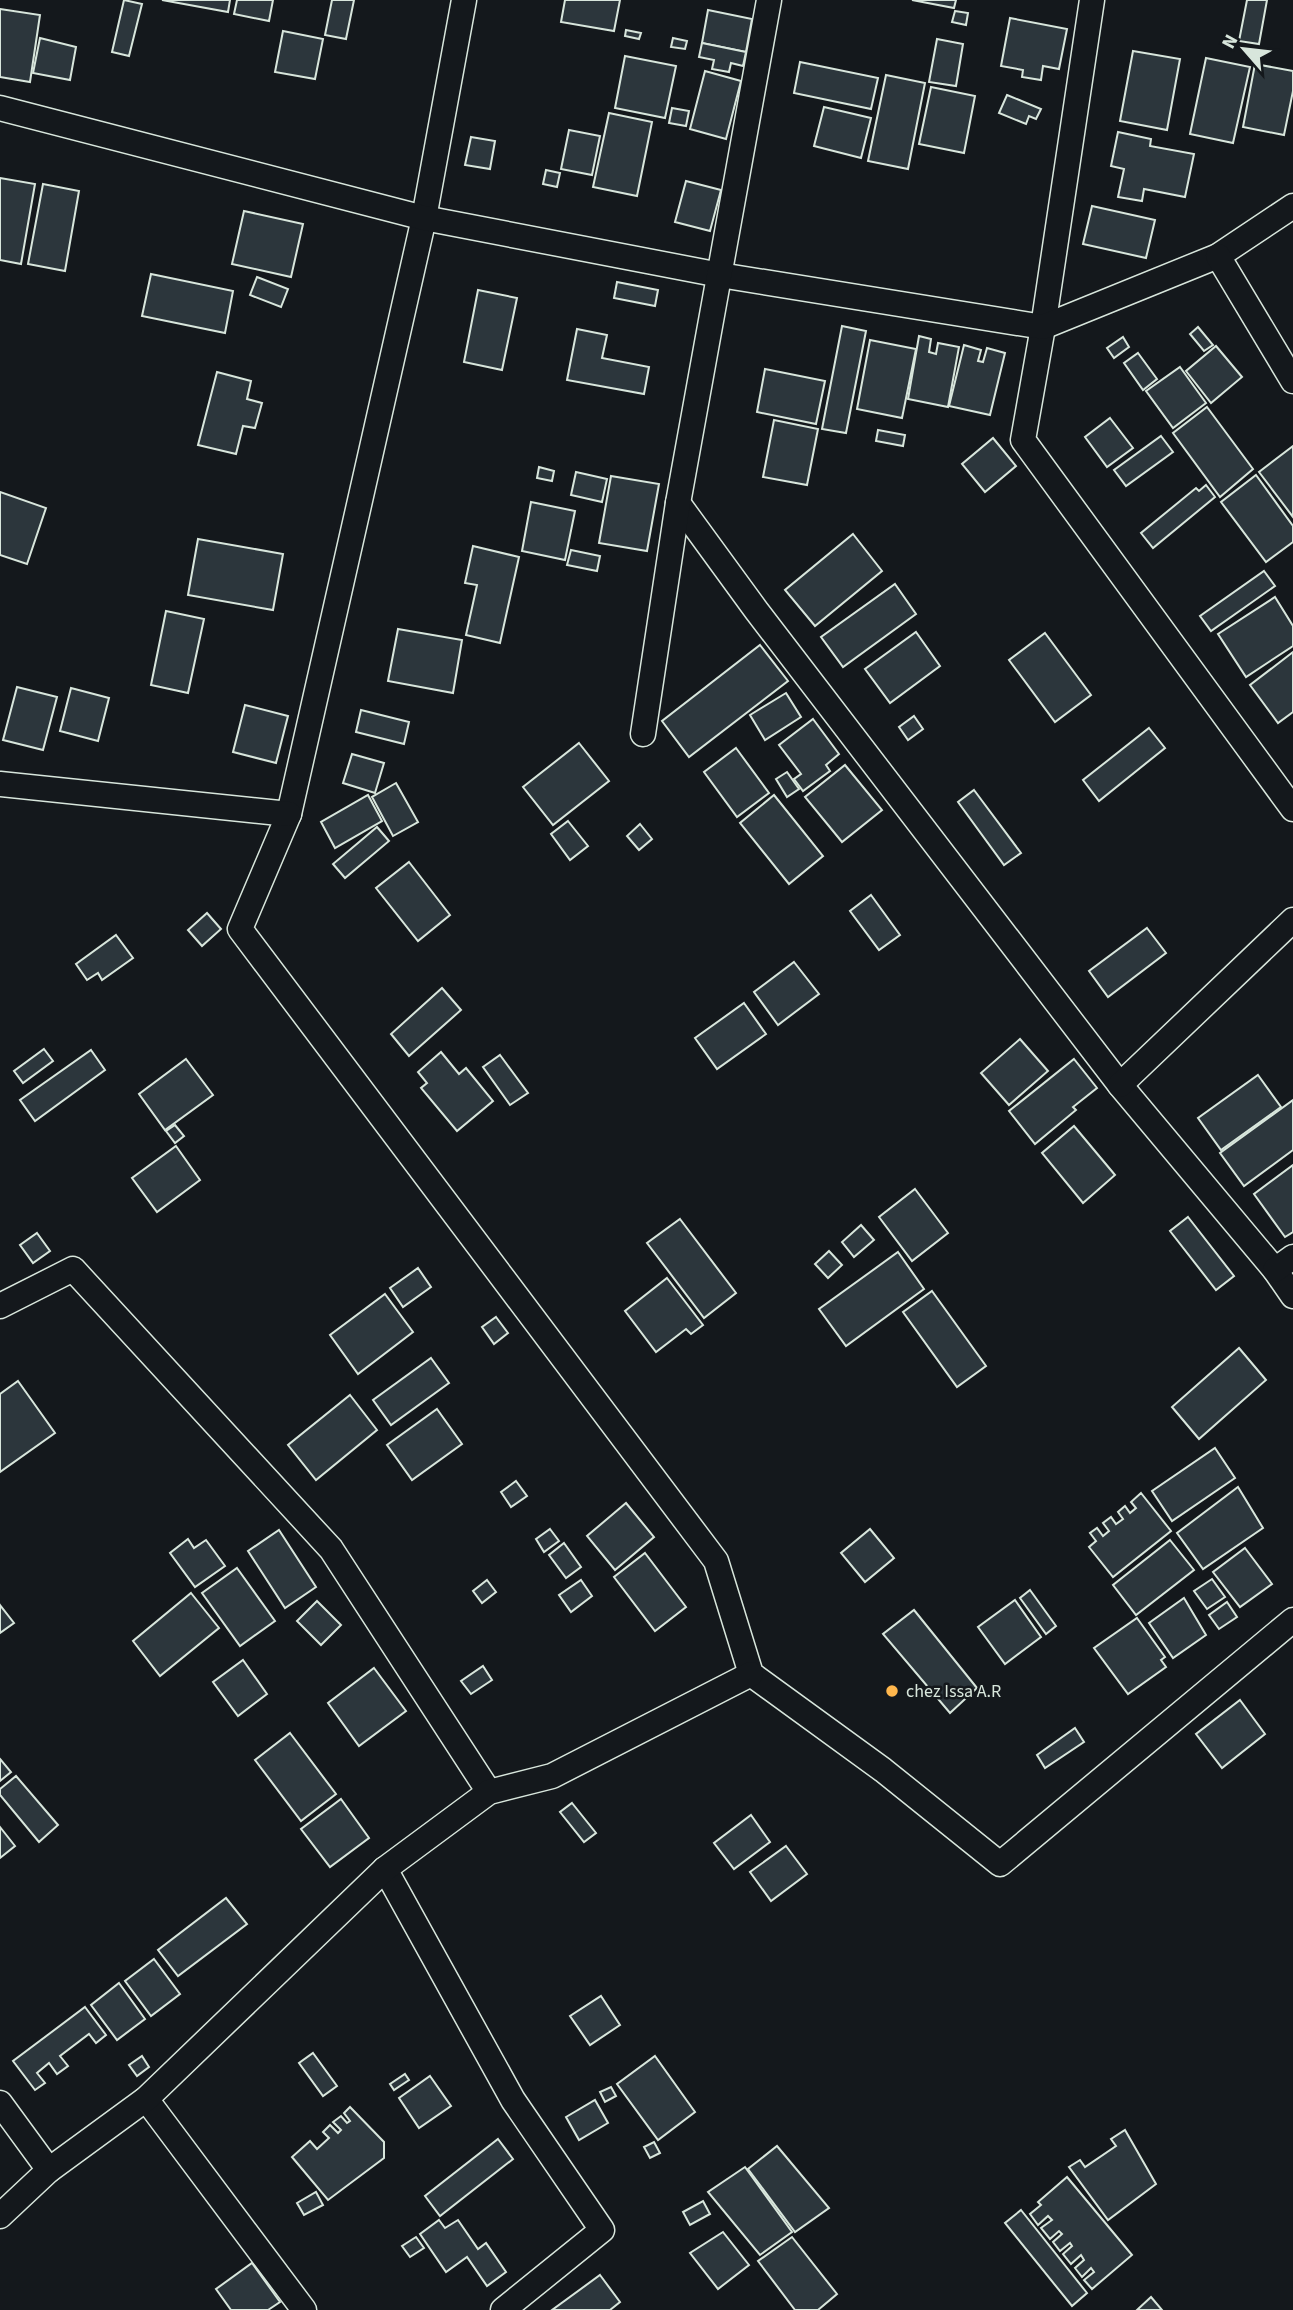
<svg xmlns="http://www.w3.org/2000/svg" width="1293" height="2310" font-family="'Source Sans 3',sans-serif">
	<rect width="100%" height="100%" fill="#14181c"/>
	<g fill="#2c363c" stroke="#d8e6dc" stroke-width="2">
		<polygon points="124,0 142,4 129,56 112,52"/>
		<polygon points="162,0 230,0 228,12"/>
		<polygon points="237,0 273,0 269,21 234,14"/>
		<polygon points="332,0 354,0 346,39 325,35"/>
		<polygon points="565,0 620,0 614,31 561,22"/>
		<polygon points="912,0 956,0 954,8"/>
		<polygon points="1247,0 1267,0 1259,44 1239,41"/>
		<polygon points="0,9 40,15 30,82 0,77"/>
		<polygon points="708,10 752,19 746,52 702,43"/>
		<polygon points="955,11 968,13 966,25 952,22"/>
		<polygon points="1010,18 1067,29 1059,69 1043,66 1041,80 1022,77 1023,70 1001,66"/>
		<polygon points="626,30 641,33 639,39 625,36"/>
		<polygon points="283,31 323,39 315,79 275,72"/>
		<polygon points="40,38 76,47 70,80 33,73"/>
		<polygon points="673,38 687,41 685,49 671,47"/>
		<polygon points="937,39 963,44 956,86 929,82"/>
		<polygon points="702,43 746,52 743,66 731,63 729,72 712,69 714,60 699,57"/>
		<polygon points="1133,51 1180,59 1167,130 1120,121"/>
		<polygon points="625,56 676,66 665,118 615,108"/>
		<polygon points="1206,58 1250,67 1233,143 1190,134"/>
		<polygon points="800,62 878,78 871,109 794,93"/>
		<polygon points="1255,64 1293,71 1293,91 1284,135 1243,127"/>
		<polygon points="705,71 741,81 726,139 690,129"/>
		<polygon points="886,75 925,83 908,169 868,161"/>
		<polygon points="931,87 975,96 964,153 919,144"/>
		<polygon points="1007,95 1041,109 1036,119 1029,116 1026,124 999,113"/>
		<polygon points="824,107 871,118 861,158 814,146"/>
		<polygon points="672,108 689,111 686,126 669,123"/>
		<polygon points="609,113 652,122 637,196 593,187"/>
		<polygon points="569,130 600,136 592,175 561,169"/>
		<polygon points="1118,132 1151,139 1150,146 1194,154 1185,197 1144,189 1142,201 1118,197 1124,169 1111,166"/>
		<polygon points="471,137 495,141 490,169 465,165"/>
		<polygon points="546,170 560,173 557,187 543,184"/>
		<polygon points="0,178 35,184 21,264 0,260"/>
		<polygon points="686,181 721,190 710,231 675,222"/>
		<polygon points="43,184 79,191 65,271 28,264"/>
		<polygon points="1092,206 1155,220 1146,258 1083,244"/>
		<polygon points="244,211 303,224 291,277 232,264"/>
		<polygon points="151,274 233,291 225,333 142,316"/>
		<polygon points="257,277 288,289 281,307 250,295"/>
		<polygon points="617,282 658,290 655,306 614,298"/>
		<polygon points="478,290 517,298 502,370 464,362"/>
		<polygon points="842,326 866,331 846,433 822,429"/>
		<polygon points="1198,327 1213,345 1204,351 1190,334"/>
		<polygon points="577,329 607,335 602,358 649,367 644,394 567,380"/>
		<polygon points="919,336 931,339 929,352 936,354 938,343 959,347 948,407 908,399"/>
		<polygon points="1123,337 1129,347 1114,358 1107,348"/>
		<polygon points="870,340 916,349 902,418 857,409"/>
		<polygon points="964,345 981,350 978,361 983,362 987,348 1005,353 990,415 949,406"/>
		<polygon points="1216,346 1242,377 1211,403 1186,371"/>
		<polygon points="1138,353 1157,379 1143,390 1124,363"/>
		<polygon points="1180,367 1206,403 1173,428 1146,391"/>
		<polygon points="765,369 825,381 816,424 757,412"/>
		<polygon points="217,372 251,381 247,399 262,403 255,428 243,426 236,454 198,445"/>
		<polygon points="1207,407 1253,469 1220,497 1173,433"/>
		<polygon points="1110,418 1133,448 1107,467 1085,437"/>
		<polygon points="774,420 818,429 807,485 763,477"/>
		<polygon points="878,430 905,435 903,446 876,441"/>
		<polygon points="1161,436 1173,452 1126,486 1114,470"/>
		<polygon points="993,438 1016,466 985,492 962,464"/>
		<polygon points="1293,446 1293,517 1259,472"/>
		<polygon points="539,467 554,471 552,481 537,478"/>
		<polygon points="576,472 607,479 602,502 571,495"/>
		<polygon points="1256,475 1293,526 1293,542 1266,562 1221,502"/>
		<polygon points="611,476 659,484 647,551 599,543"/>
		<polygon points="1206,485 1215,497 1153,548 1141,533 1196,488 1199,491"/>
		<polygon points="0,492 46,508 27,564 0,555"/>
		<polygon points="531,502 575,511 565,560 522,551"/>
		<polygon points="853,534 882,571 815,626 785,590"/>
		<polygon points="198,539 283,554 273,610 188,595"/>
		<polygon points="473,546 519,557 500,643 466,635 477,585 465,583"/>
		<polygon points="571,550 600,556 597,571 567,565"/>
		<polygon points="1264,571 1275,586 1211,631 1200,616"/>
		<polygon points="895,584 916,614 843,667 821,637"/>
		<polygon points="1275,597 1293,626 1293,646 1246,677 1218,634"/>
		<polygon points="166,611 204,619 188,693 151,685"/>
		<polygon points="398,629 462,640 453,693 388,681"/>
		<polygon points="916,632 940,666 890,703 865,669"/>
		<polygon points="1045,633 1091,695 1055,722 1009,660"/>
		<polygon points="760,645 788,681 689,757 662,721"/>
		<polygon points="1293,652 1293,712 1278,723 1250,685"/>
		<polygon points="17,687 57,697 43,750 3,740"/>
		<polygon points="71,688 109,698 98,741 60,731"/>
		<polygon points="786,693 801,717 765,740 750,715"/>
		<polygon points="245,705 288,716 276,763 233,752"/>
		<polygon points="361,710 409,722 404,744 356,732"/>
		<polygon points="914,716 923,729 908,740 899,727"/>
		<polygon points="813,719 839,754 826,765 830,771 803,791 794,779 801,774 779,745"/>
		<polygon points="1149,728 1165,748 1099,801 1083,780"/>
		<polygon points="579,743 609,781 553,825 523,787"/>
		<polygon points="736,748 769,793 737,817 704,772"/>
		<polygon points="352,754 384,763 375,793 343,783"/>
		<polygon points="845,765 882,810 842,842 805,797"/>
		<polygon points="787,772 799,789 787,797 776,779"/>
		<polygon points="396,783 418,822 393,836 372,797"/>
		<polygon points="974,790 1021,853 1004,865 958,802"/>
		<polygon points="368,795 382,821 335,848 321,822"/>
		<polygon points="774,795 823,856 789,884 740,823"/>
		<polygon points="568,821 588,846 570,860 551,834"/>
		<polygon points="640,824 652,839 639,850 627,836"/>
		<polygon points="377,827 389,841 345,878 333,864"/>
		<polygon points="409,862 450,915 418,941 376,888"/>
		<polygon points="871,895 900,935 879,950 850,911"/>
		<polygon points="207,913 221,929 202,946 188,930"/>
		<polygon points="1147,928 1166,953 1108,997 1089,971"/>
		<polygon points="116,935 133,958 102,980 98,973 87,980 76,964"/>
		<polygon points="794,962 819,994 778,1025 754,992"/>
		<polygon points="442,988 461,1010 409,1056 391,1034"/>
		<polygon points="744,1003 766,1034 717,1069 695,1038"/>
		<polygon points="1020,1039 1048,1071 1009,1105 981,1073"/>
		<polygon points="44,1049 53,1061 23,1083 14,1071"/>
		<polygon points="91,1050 105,1070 35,1121 20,1100"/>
		<polygon points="441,1052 459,1074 466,1068 493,1101 457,1131 421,1088 427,1083 418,1072"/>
		<polygon points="500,1055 528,1093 510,1105 483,1067"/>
		<polygon points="186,1059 213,1095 165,1130 139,1094"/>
		<polygon points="1074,1059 1097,1088 1073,1107 1076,1110 1035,1144 1009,1111"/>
		<polygon points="1258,1075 1281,1107 1221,1150 1198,1118"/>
		<polygon points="1293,1100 1293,1150 1244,1186 1220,1153"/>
		<polygon points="175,1125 184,1136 175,1143 166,1131"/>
		<polygon points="1074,1126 1115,1175 1083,1203 1042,1153"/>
		<polygon points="176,1146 200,1180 157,1212 132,1178"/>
		<polygon points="1293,1165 1293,1232 1285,1237 1254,1194"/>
		<polygon points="915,1189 948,1233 912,1261 879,1217"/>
		<polygon points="1188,1217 1234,1276 1216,1290 1170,1231"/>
		<polygon points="680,1219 736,1293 704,1318 647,1243"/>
		<polygon points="861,1225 874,1240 854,1257 842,1242"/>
		<polygon points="37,1233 50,1251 33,1263 20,1245"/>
		<polygon points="829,1251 842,1265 828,1278 815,1264"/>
		<polygon points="898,1252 924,1289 846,1346 819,1309"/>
		<polygon points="418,1268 431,1287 403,1307 390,1288"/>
		<polygon points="667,1278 703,1325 691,1334 686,1329 656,1352 625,1311"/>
		<polygon points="932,1291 986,1366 957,1387 903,1312"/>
		<polygon points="385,1294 413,1332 358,1374 330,1335"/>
		<polygon points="496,1317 508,1333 494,1344 482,1327"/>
		<polygon points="1239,1348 1266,1380 1199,1439 1172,1407"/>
		<polygon points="431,1358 449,1383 391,1425 373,1400"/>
		<polygon points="18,1381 55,1433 0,1472 0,1394"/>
		<polygon points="350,1395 377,1430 316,1480 288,1445"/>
		<polygon points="437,1409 462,1444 412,1480 387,1445"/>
		<polygon points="1215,1448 1235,1478 1172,1521 1152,1491"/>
		<polygon points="516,1481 527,1496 511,1507 501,1492"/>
		<polygon points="1238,1487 1263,1528 1203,1569 1177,1533"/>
		<polygon points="1141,1493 1171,1531 1113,1577 1089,1547 1096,1541 1090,1533 1097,1528 1103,1536 1109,1531 1103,1523 1111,1517 1116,1524 1123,1519 1118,1512 1125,1506 1130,1513 1136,1508 1131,1502"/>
		<polygon points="626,1503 654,1537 615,1570 587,1536"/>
		<polygon points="550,1529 559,1541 544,1552 536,1539"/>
		<polygon points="870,1529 894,1558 865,1582 841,1553"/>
		<polygon points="279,1530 316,1587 285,1608 248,1551"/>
		<polygon points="188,1539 194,1548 206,1540 225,1566 195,1587 170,1553"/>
		<polygon points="1170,1540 1194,1570 1136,1615 1113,1585"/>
		<polygon points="564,1543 581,1567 566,1578 549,1555"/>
		<polygon points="1245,1548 1272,1584 1240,1607 1213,1572"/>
		<polygon points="645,1553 686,1607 655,1631 614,1577"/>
		<polygon points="237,1568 275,1621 240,1646 202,1593"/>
		<polygon points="1212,1579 1225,1597 1207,1609 1194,1591"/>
		<polygon points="487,1580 496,1592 482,1603 473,1591"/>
		<polygon points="581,1580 592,1596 571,1612 559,1595"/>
		<polygon points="1030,1590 1056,1626 1046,1634 1020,1598"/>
		<polygon points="191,1593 219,1628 160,1676 133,1641"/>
		<polygon points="1184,1598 1206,1635 1173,1658 1149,1623"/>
		<polygon points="1015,1600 1041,1637 1005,1664 978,1627"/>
		<polygon points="317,1601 341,1625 321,1645 297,1621"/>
		<polygon points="1227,1602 1237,1617 1219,1629 1209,1615"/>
		<polygon points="0,1605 14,1623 0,1633"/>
		<polygon points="914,1610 977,1688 950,1713 883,1634"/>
		<polygon points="1137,1618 1165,1657 1161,1660 1166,1667 1128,1694 1094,1648"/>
		<polygon points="243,1660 267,1694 238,1716 213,1682"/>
		<polygon points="483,1666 492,1680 471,1694 461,1681"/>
		<polygon points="374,1668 406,1711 359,1746 328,1703"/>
		<polygon points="1240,1700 1265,1734 1222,1768 1196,1734"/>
		<polygon points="1075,1728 1084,1742 1045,1768 1037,1755"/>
		<polygon points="290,1733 336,1794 301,1821 255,1760"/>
		<polygon points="0,1759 11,1772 0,1781"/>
		<polygon points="16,1776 58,1825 39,1842 0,1795 0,1789"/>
		<polygon points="341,1799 369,1838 330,1867 301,1829"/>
		<polygon points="572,1803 596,1833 584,1842 560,1812"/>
		<polygon points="751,1815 770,1842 734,1869 714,1843"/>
		<polygon points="0,1827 15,1846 0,1858"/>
		<polygon points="786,1846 807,1874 771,1901 750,1872"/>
		<polygon points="226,1898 247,1924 178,1976 158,1950"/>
		<polygon points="154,1959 180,1994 151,2016 125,1981"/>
		<polygon points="119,1983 145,2019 117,2040 91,2005"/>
		<polygon points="601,1996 620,2025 590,2045 570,2016"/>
		<polygon points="85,2007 106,2035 96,2043 89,2034 60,2056 68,2066 57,2074 49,2063 37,2073 45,2083 35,2090 13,2061"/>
		<polygon points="313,2053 337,2086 323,2096 299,2063"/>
		<polygon points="142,2056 149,2067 137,2076 129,2065"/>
		<polygon points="655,2056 695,2112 658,2140 617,2084"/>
		<polygon points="405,2074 409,2080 394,2090 390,2084"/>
		<polygon points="430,2076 451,2106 419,2128 399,2098"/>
		<polygon points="611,2087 616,2096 605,2102 600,2092"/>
		<polygon points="595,2100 608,2123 579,2140 566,2117"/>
		<polygon points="350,2107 384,2142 384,2158 328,2200 292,2157 310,2141 317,2149 329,2138 323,2132 330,2125 338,2133 341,2130 333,2122 341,2116 347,2123 350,2121 344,2113"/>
		<polygon points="1125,2130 1156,2184 1108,2220 1069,2167 1080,2160 1085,2167 1116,2146 1111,2139"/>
		<polygon points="498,2139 513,2159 440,2216 425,2196"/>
		<polygon points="654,2142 660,2153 650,2158 644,2147"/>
		<polygon points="777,2146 829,2208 795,2232 748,2169"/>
		<polygon points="745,2167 792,2232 760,2255 708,2192"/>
		<polygon points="1067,2177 1132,2255 1092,2289 1084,2280 1094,2272 1091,2268 1082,2277 1075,2268 1084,2260 1081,2255 1071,2264 1063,2254 1072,2246 1070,2243 1060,2251 1053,2242 1062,2234 1059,2231 1050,2239 1041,2228 1052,2220 1048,2216 1038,2225 1030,2214 1041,2205 1038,2202"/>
		<polygon points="316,2192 323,2205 304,2215 297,2203"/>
		<polygon points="703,2201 710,2214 690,2225 683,2212"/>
		<polygon points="1021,2210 1087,2293 1072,2306 1005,2223"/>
		<polygon points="439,2220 445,2228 458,2220 478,2249 486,2243 506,2272 487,2286 467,2257 446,2272 420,2234"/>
		<polygon points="723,2232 749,2265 718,2289 690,2253"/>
		<polygon points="416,2237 424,2248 410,2257 402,2246"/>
		<polygon points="792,2237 837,2294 818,2310 795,2310 758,2261"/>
		<polygon points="252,2263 280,2302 268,2310 231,2310 216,2289"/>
		<polygon points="600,2275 620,2302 610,2310 552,2310"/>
		<polygon points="1151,2297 1162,2310 1137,2310"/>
	</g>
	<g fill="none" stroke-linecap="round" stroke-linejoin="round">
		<g stroke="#d8e6dc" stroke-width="27">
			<g id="street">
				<polyline points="464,0 424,218 289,814 240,929 716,1561 751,1674 883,1770 1000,1864 1293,1620"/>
				<polyline points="1092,0 1043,327 1023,440 1293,809"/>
				<polyline points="0,108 424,218 720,275 1043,327 1218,256 1293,206"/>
				<polyline points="1218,256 1293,381"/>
				<polyline points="678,503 756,610 1120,1085 1275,1270 1293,1296"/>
				<polyline points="643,734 678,503 769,0"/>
				<polyline points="0,784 289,814"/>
				<polyline points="1120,1085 1293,920"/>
				<polyline points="1275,1270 1293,1257"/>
				<polyline points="0,1306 73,1269 331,1549 489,1792"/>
				<polyline points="385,1869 513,2100 602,2230 503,2310"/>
				<polyline points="146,2099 304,2310"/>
				<polyline points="0,2103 49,2170"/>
				<polyline points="0,2216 49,2170 146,2099 385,1869 489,1792 552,1776 751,1674"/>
			</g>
		</g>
		<use href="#street" stroke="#14181c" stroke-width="24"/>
	</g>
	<circle fill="#ffb74d" stroke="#14181c" stroke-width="2.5" cx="892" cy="1691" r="7"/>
	<g text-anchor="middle" stroke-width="5" stroke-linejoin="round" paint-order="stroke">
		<g font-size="18" fill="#d8e6dc" stroke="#14181c" text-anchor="start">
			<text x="906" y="1697">chez Issa A.R</text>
		</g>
	</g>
	<g transform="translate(1244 49) rotate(298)" stroke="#14181c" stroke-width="5" paint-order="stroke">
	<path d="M0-5L12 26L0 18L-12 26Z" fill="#d8e6dc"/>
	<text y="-10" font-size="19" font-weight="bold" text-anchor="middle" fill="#d8e6dc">N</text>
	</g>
</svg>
